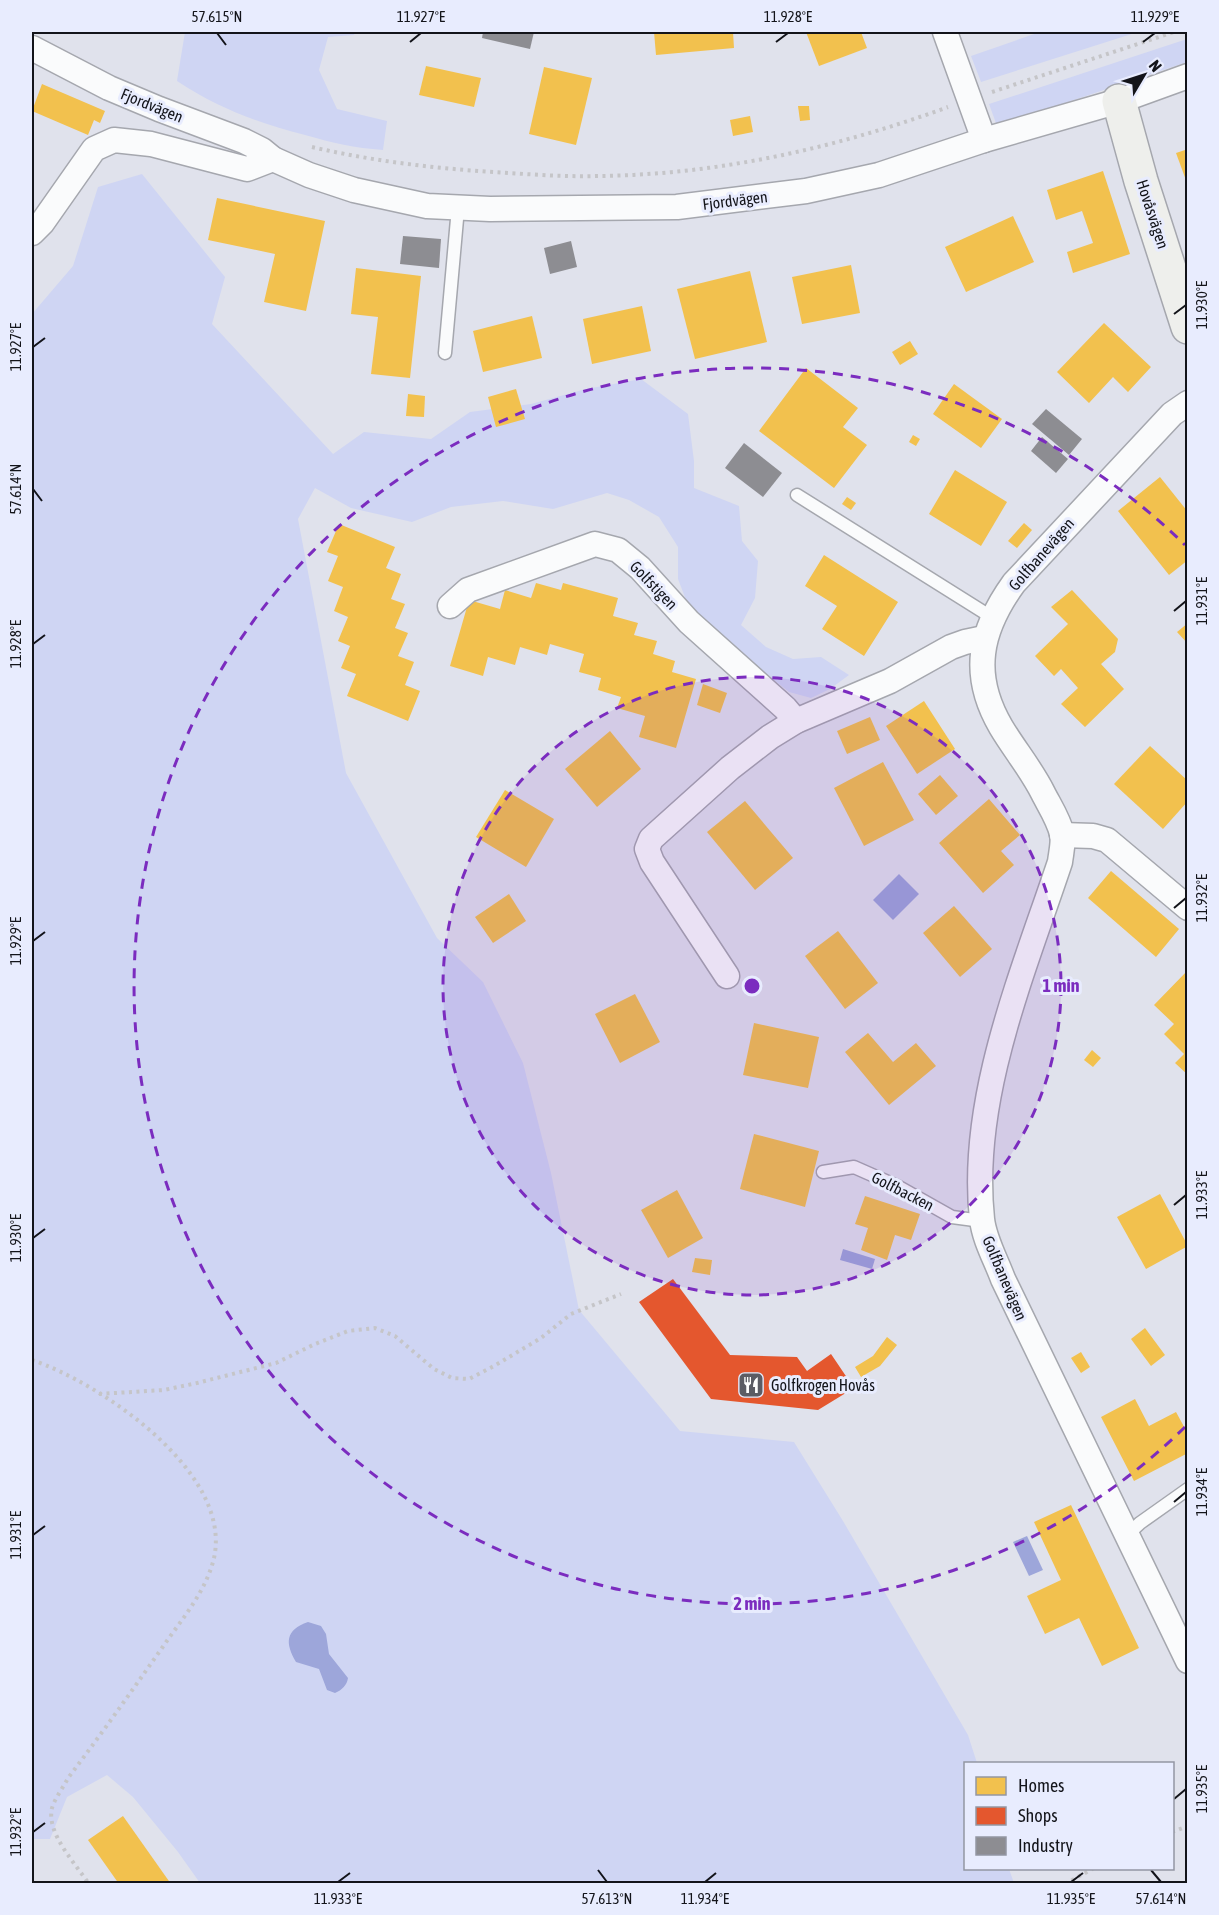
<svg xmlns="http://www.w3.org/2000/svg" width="1219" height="1915" font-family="'Asap Condensed',sans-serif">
	<rect width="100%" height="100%" fill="#e0e2ec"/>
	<g fill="#cfd5f3">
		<path d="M185 32H355L354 35 328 37 319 70 337 109 387 121 383 150C354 148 333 143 305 135 258 123 218 108 177 81Z"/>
		<polygon points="1040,32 1138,32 981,82 971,56"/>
		<polygon points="1187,39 1187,62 997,126 989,104"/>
		<polygon points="142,174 225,277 212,324 333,454 364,432 431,439 470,412 531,404 586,389 641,379 688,414 694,461 694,488 739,506 742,541 758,561 755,598 741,625 766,647 793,659 821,657 849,675 830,689 811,698 789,692 691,613 678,579 678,547 659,517 629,500 607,493 553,509 503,501 451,507 412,522 351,508 315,488 298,519 346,773 437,938 483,982 523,1063 551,1173 579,1310 680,1431 794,1442 843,1521 968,1735 977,1763 966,1764 966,1868 1009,1869 1014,1883 200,1883 178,1852 133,1797 107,1775 67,1797 50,1839 32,1839 32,314 73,266 98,187"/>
	</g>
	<g fill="#9da6da">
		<polygon points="899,874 919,894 893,920 873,900"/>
		<polygon points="843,1249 875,1259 872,1269 840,1260"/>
		<polygon points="1027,1536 1043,1570 1029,1576 1013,1542"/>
		<path d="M308 1622 321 1626 326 1634 329 1654 348 1678C347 1685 342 1690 335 1693L327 1690 319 1669 296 1662C285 1643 285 1630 308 1622Z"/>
	</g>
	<g fill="#f2c14e">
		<polygon points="654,32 733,32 734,48 656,55"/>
		<polygon points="806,32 861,32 867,48 819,66"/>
		<polygon points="426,66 481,78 474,107 419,95"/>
		<polygon points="544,67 592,78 576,145 529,134"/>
		<polygon points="42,84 105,111 100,123 94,120 88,135 32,111"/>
		<polygon points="798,106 809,106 810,120 800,121"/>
		<polygon points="750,116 753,132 733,136 730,120"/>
		<polygon points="1188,149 1188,183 1187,183 1176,153"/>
		<polygon points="1103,171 1130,254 1073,273 1067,252 1093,243 1082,211 1056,220 1047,190"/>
		<polygon points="217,198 325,221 306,311 264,302 275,254 208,240"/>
		<polygon points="1013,216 1034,262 966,292 945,247"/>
		<polygon points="851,265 860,313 802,324 792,277"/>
		<polygon points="356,268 421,276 410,378 371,374 378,317 351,314"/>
		<polygon points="750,271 767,342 695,359 677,289"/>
		<polygon points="642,306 651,351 592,364 583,319"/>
		<polygon points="532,316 542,358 483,372 473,331"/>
		<polygon points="1104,323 1151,367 1128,392 1113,377 1089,403 1057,372"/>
		<polygon points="910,341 918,354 900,365 892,352"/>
		<polygon points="806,368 858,408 843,427 867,445 834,488 759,431"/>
		<polygon points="954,384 1002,419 981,448 933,414"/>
		<polygon points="516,389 525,419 496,427 488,397"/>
		<polygon points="408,394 425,396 424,417 406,416"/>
		<polygon points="913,435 920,439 916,446 909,442"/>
		<polygon points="955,470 1007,502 981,546 929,514"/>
		<polygon points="1160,477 1188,512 1188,560 1169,575 1118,511"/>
		<polygon points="847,497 856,503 851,510 842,504"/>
		<polygon points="1024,523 1032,530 1017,548 1008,541"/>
		<polygon points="339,524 395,547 386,568 401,574 391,599 405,604 395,628 408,633 398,656 414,662 405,685 420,691 408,721 347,696 356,674 341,668 350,646 338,641 348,617 334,611 343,587 328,581 338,556 327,552"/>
		<polygon points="824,555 898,602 864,656 822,629 837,606 805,586"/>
		<polygon points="536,583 561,590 563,583 618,598 613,616 638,623 634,635 657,641 653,654 675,661 672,672 696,679 676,748 639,737 645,716 617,708 621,697 598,690 601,678 579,672 584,654 550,644 547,655 520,647 515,665 488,657 483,676 450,666 469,600 500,609 505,590 531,598"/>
		<polygon points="1072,590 1118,639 1115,652 1101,664 1124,689 1085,727 1061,704 1078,688 1061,669 1054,676 1035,656 1068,624 1051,607"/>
		<polygon points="1188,623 1188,644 1177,632"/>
		<polygon points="703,684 727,693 720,713 697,705"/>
		<polygon points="924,701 955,749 917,774 886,726"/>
		<polygon points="870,717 880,740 847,754 837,731"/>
		<polygon points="610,731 641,769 597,807 565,769"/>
		<polygon points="1150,746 1188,781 1188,801 1163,829 1114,784"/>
		<polygon points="883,762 914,820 864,846 834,788"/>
		<polygon points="940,775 958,796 936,815 918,794"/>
		<polygon points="505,790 554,819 526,867 476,837"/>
		<polygon points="989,799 1020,835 1001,851 1014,865 983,893 939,843"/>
		<polygon points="745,801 793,858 755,890 707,832"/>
		<polygon points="1111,871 1179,929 1156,957 1088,898"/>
		<polygon points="509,894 526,921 493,943 475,917"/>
		<polygon points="954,906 992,949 960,977 923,933"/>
		<polygon points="838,931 878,983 845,1009 805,956"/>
		<polygon points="1188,970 1188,1075 1175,1063 1184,1054 1164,1034 1174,1024 1154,1005"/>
		<polygon points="635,994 660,1042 620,1063 595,1014"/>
		<polygon points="754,1023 819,1037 808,1088 743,1075"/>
		<polygon points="868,1033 893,1062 916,1043 936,1066 889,1105 845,1052"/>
		<polygon points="1092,1050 1101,1058 1093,1067 1084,1060"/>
		<polygon points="754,1134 819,1151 805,1207 740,1189"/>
		<polygon points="677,1190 703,1238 668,1258 641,1210"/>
		<polygon points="1160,1194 1188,1246 1146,1269 1117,1217"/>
		<polygon points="865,1196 920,1214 911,1240 895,1235 887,1260 861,1250 868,1228 855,1224"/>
		<polygon points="695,1258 712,1260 710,1275 692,1272"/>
		<polygon points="1145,1328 1165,1355 1151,1366 1131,1339"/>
		<polygon points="887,1337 897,1345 880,1366 861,1377 855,1367 873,1356"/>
		<polygon points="1081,1352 1090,1367 1081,1373 1071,1358"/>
		<polygon points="1135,1399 1149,1426 1176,1412 1188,1434 1188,1453 1134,1481 1101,1417"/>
		<polygon points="1071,1505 1139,1648 1102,1666 1079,1618 1045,1634 1027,1596 1061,1580 1034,1522"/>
		<polygon points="123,1816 171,1884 119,1884 88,1840"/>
	</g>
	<polygon fill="#e4572e" points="673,1279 730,1355 797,1357 807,1371 831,1354 854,1388 818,1410 711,1399 639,1302"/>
	<g fill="#8d8d92">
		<polygon points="483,32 534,32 530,49 482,38"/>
		<polygon points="403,236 441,239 439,268 400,264"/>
		<polygon points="571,241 577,267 550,274 544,248"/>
		<polygon points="1046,409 1082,439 1069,455 1032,424"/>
		<polygon points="1042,437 1068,459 1056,473 1031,451"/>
		<polygon points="744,443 782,473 763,497 725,468"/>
	</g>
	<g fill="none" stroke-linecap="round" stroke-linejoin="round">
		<g stroke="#a5a7ae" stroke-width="15">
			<g id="lane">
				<polyline points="445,353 458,208"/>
				<polyline points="797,495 993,618"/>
				<polyline points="823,1172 854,1167 897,1186 952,1217 982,1221"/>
				<polyline points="1127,1535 1140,1523 1188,1489"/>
			</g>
		</g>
		<g stroke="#a5a7ae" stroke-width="27">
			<g id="street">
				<polyline points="945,32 984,140"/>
				<polyline points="32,48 109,88 159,109 244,141 262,150 273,159 309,175 354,190 427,206 490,209 677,207 806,191 879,175 984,140 1119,101 1188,76"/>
				<polyline points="32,233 42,223 94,149 114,140 151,144 247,169 273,159"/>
				<path d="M1188 403 1172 414 1014 583C980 630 970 674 1001 727 1014 749 1031 769 1043 793 1049 805 1059 820 1062 834 1064 842 1061 853 1060 862 1023 973 969 1099 982 1219 984 1239 996 1260 1003 1279L1188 1661"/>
				<polyline points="450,606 468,590 595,544 618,550 640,568 689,622 785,708 796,721"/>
				<polyline points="1062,835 1093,836 1107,840 1188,908"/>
				<polyline points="727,976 652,862 647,849 651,839 730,768 770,737 796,721 890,681 951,647 965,642 984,638"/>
			</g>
		</g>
		<g stroke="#a5a7ae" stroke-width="36">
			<polyline id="secondary" points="1119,101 1141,181 1188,327"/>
		</g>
		<g stroke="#c5c5c8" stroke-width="4" stroke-dasharray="3 4.5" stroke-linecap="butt">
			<polyline points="992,92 1174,32"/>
			<path d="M312 147C372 161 432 168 493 172 527 174 562 177 597 176 717 175 836 148 948 107"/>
			<polyline points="32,1311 32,1317"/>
			<path d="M32 1360C100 1383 233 1472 214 1558 206 1592 181 1620 162 1648 131 1692 100 1736 68 1778 63 1788 55 1798 52 1808 46 1833 75 1863 89 1884"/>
			<polyline points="99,1394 164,1390 197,1383 276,1363 315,1344 348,1331 375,1328 395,1336 434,1369 452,1378 469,1379 494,1366 541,1338 571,1314 621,1294"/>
			<polyline points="1172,1832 1188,1826"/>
			<polyline points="1065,1884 1094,1868"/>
		</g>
		<use href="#lane" stroke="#fafbfc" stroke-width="12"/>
		<use href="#street" stroke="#fafbfc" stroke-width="24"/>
		<use href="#secondary" stroke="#eeefec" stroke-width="33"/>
	</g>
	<path fill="none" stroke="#13141a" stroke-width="2" d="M217 33 226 45M410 42 421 33M776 42 788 33M1143 42 1155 33M1174 314 1186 305M33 347 45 338M33 489 42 501M1174 611 1186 601M33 644 45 635M1174 908 1186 898M33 941 45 932M1174 1205 1186 1195M33 1238 45 1229M1174 1502 1186 1492M33 1535 45 1526M1174 1799 1186 1789M33 1832 45 1823M598 1870 607 1882M1151 1870 1161 1882M338 1882 350 1873M705 1882 716 1873M1071 1882 1083 1873"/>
	<circle cx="752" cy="986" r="309" fill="#7b2cbf" fill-opacity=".12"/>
	<g fill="none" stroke="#7b2cbf" stroke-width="3" stroke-dasharray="10 8">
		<circle cx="752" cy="986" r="309"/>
		<path d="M1185 1427A618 618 0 1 1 1185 545"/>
	</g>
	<defs>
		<g id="restaurant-square" transform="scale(1.35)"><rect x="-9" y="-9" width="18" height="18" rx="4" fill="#5b5c64" stroke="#e8ecfe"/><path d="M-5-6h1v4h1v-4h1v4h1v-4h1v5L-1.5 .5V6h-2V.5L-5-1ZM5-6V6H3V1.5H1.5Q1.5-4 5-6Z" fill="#fff"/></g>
	</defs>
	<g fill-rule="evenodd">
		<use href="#restaurant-square" x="751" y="1385"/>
	</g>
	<g text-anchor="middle" stroke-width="6" stroke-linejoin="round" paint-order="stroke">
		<g font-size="16" fill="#13141a" stroke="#e8ecfe">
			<text transform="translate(152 105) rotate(22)" y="6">Fjordvägen</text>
			<text transform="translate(735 200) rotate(-7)" y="6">Fjordvägen</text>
			<text transform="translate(1153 214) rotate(72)" y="6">Hovåsvägen</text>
			<text transform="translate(1041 554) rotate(-49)" y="6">Golfbanevägen</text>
			<text transform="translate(654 585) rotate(46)" y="6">Golfstigen</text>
			<text transform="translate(903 1191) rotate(27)" y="6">Golfbacken</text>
			<text transform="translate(1005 1278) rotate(67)" y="6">Golfbanevägen</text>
		</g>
		<g font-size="16" fill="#13141a" stroke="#e8ecfe" text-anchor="start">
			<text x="771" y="1391">Golfkrogen Hovås</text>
		</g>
	</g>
	<circle cx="752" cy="986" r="9" fill="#7b2cbf" stroke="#e8ecfe" stroke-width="3"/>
	<g font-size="18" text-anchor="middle" font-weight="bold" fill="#7b2cbf" stroke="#e8ecfe" stroke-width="6" stroke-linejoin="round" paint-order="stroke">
		<text x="1061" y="992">1 min</text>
		<text x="752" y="1610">2 min</text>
	</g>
	<rect width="1219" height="1915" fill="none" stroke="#e8ecfe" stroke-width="66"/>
	<rect x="964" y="1762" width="210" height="108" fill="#e8ecfe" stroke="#9396a3" stroke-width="1.5"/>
	<rect x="976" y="1777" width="30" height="18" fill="#f2c14e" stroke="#9396a3" stroke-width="1.5"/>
	<text x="1018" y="1792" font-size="18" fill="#13141a">Homes</text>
	<rect x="976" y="1807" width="30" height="18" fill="#e4572e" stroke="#9396a3" stroke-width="1.5"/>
	<text x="1018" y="1822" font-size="18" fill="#13141a">Shops</text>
	<rect x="976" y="1837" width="30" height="18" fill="#8d8d92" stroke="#9396a3" stroke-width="1.5"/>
	<text x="1018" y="1852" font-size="18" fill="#13141a">Industry</text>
	<g transform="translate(1144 75) rotate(51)" stroke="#e8ecfe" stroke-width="4.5" paint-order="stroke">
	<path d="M0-4.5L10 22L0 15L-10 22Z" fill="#13141a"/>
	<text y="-9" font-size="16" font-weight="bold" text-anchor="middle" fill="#13141a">N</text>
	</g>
	<rect x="33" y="33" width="1153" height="1849" fill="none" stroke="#13141a" stroke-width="2"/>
	<g font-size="15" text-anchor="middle" fill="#13141a">
		<text x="217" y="22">57.615°N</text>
		<text x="421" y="22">11.927°E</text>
		<text x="788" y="22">11.928°E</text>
		<text x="1155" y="22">11.929°E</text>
		<text transform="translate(1202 305) rotate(-90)" y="5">11.930°E</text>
		<text transform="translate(16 347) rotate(-90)" y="5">11.927°E</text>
		<text transform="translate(16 489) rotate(-90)" y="5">57.614°N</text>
		<text transform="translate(1202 601) rotate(-90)" y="5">11.931°E</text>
		<text transform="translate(16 644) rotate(-90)" y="5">11.928°E</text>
		<text transform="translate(1202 898) rotate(-90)" y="5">11.932°E</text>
		<text transform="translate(16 941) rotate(-90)" y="5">11.929°E</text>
		<text transform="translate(1202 1195) rotate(-90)" y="5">11.933°E</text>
		<text transform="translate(16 1238) rotate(-90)" y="5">11.930°E</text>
		<text transform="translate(1202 1492) rotate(-90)" y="5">11.934°E</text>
		<text transform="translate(16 1535) rotate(-90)" y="5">11.931°E</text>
		<text transform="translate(1202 1789) rotate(-90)" y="5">11.935°E</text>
		<text transform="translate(16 1832) rotate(-90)" y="5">11.932°E</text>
		<text x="338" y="1904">11.933°E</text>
		<text x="607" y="1904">57.613°N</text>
		<text x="705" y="1904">11.934°E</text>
		<text x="1071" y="1904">11.935°E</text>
		<text x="1161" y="1904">57.614°N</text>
	</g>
</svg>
